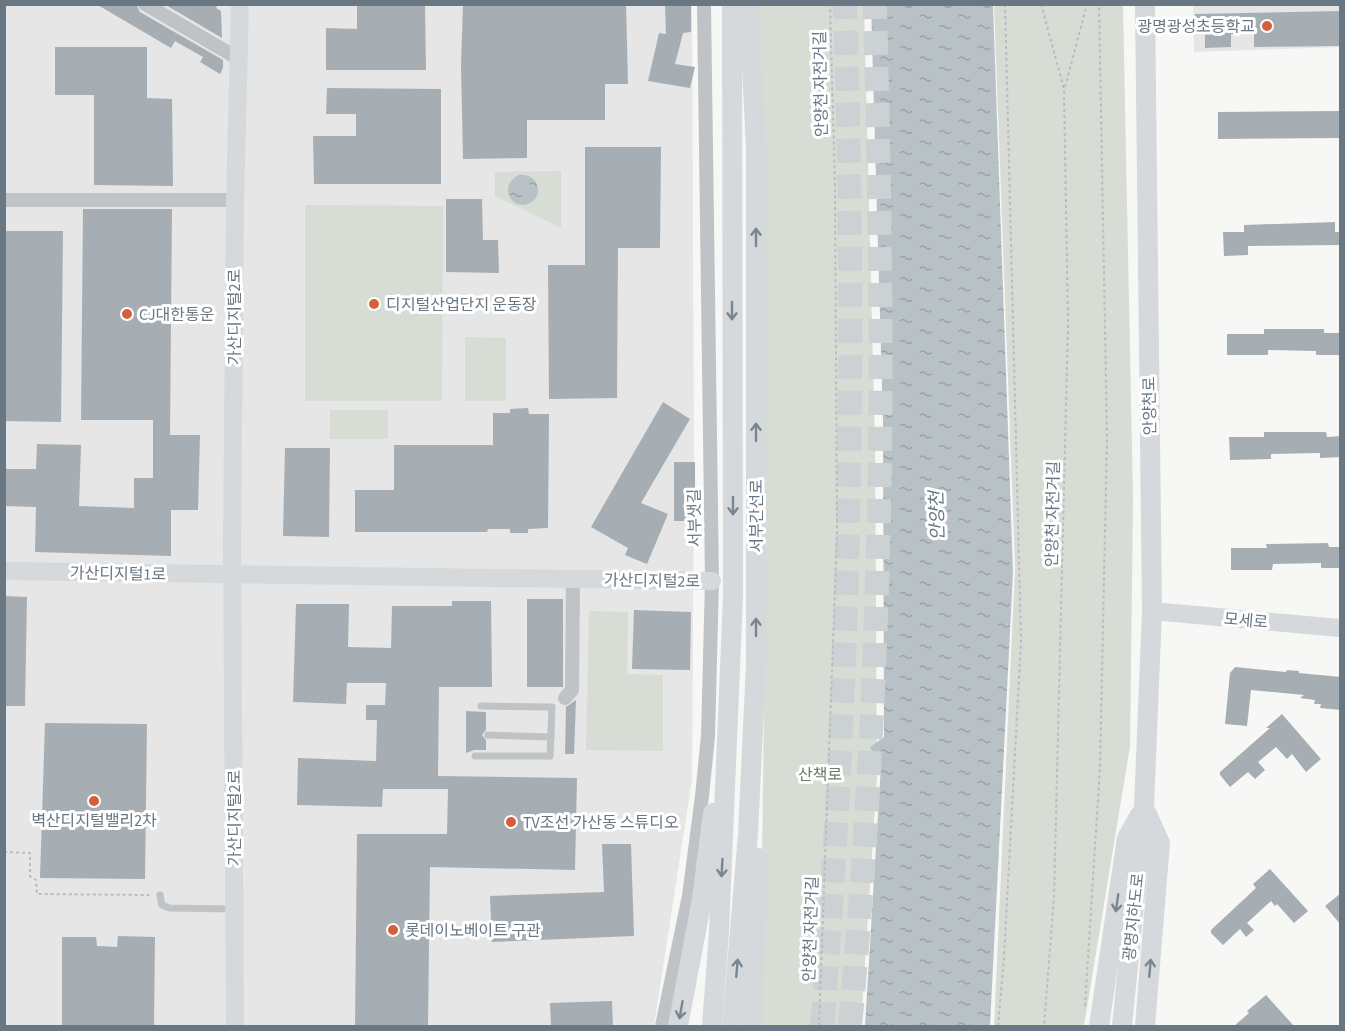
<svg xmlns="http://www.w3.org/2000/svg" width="1345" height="1031" font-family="'Source Sans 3','Noto Sans KR',sans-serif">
	<defs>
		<pattern id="water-ripples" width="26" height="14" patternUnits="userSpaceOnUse" patternTransform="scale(1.5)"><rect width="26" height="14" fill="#b8c2c6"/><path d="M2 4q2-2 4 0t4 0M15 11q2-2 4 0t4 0" fill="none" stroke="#9aa2a6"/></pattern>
	</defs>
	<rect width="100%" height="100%" fill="#f7f7f5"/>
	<g fill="#e5e6e5">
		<polygon points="5,5 692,5 694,480 692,779 654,1026 5,1026"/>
		<polygon points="1193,5 1340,5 1340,47 1194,52"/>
	</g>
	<g fill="#d7dcd5">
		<path d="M758 5H864L875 443 877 776 861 1026H758C768 686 765 345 758 5Z"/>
		<polygon points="994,5 1123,5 1133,499 1130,746 1084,1026 994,1026 1015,567"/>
		<polygon points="561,171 561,228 495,196 495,172"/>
		<polygon points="305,205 443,206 442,401 305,401"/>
		<polygon points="465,337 506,338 506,401 465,401"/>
		<rect x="330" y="410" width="58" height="29"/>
		<polygon points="589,611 628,612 627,674 663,675 663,751 586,750"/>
	</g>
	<g fill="url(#water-ripples)">
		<polygon points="871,5 993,5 1013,572 990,1026 865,1026 881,765 870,747 884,737 883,420"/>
		<circle cx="523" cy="190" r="15"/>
	</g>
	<g fill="#a7aeb3">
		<polygon points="96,4 136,4 140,12 223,60 223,68 220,74 200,62 203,57 175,41 171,48"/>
		<polygon points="164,4 218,4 216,8 221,11 222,38"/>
		<polygon points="357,4 425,4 426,70 326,70 326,28 357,29"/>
		<polygon points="463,4 626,4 628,84 605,84 605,120 527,120 527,158 463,159 461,65"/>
		<polygon points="665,4 691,4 691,32 683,33 675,64 695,67 690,88 648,81 659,33 666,34"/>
		<polygon points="1341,11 1341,46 1254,47 1254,34 1231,34 1231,47 1205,48 1205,34 1196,35 1195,14"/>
		<polygon points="55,47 147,47 147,98 172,99 173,186 94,185 94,95 55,95"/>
		<polygon points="327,88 441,89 441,184 314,184 313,136 356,136 356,114 326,114"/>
		<polygon points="1341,111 1341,138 1218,139 1218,112"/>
		<polygon points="585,147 661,147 660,248 618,248 617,398 549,399 548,265 585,265"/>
		<polygon points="446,199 482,199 483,240 498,240 499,273 446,272"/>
		<polygon points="83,209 172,209 170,435 200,435 198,510 171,510 171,556 35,552 36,507 4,506 4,469 36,469 37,444 81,445 79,506 134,508 134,478 153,478 153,420 81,420"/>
		<polygon points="1335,222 1335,232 1341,232 1341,245 1248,246 1248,255 1224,256 1223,232 1244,232 1244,225"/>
		<polygon points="4,231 63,231 61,422 4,421"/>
		<polygon points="1264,329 1324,329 1324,333 1341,333 1341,355 1316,355 1316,351 1268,350 1268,355 1227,355 1227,334 1264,334"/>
		<polygon points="663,402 690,419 641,503 668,514 647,564 625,555 628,548 591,527"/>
		<polygon points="528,408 529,414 549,414 548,528 528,529 528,533 510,533 510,529 488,529 487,532 355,532 355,490 394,490 394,445 493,445 493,413 510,413 510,409"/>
		<polygon points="1264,432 1326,432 1327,437 1341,436 1341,457 1320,458 1320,453 1271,454 1271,459 1230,460 1229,437 1264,437"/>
		<polygon points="285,448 330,448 329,537 283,536"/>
		<rect x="674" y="462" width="21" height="59"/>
		<polygon points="1328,543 1329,547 1341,547 1341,568 1321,568 1321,563 1273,564 1272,570 1231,570 1231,548 1267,548 1266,544"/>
		<polygon points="4,596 27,597 25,706 4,706"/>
		<rect x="527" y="599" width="36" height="88"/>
		<polygon points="452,601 491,601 492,687 439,687 438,776 577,778 575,870 430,867 428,1026 355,1026 357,834 447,834 448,789 383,789 382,807 297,805 298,758 376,761 377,720 366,720 366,705 385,705 386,683 347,683 346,704 293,702 296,604 349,604 348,647 391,648 392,606 452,606"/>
		<polygon points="634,610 691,612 690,670 632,669"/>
		<polygon points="1235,667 1286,672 1287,670 1299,671 1299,673 1341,677 1341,710 1320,708 1321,704 1314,704 1315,700 1300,698 1304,695 1251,690 1247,726 1225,724 1230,673"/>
		<polygon points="576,700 574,754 565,754 566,707"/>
		<polygon points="466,711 486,712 486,730 482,735 486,740 486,750 474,750 466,753"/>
		<polygon points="1282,714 1321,759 1306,772 1292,754 1287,759 1276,747 1258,762 1265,770 1255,779 1248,772 1230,787 1220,775 1220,772 1270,728 1266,728"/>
		<polygon points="45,723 147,724 145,879 40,878"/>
		<polygon points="602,844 631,844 634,936 492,942 490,896 604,892"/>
		<polygon points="1270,869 1308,911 1294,923 1277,904 1275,906 1271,901 1247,923 1254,930 1246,937 1240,929 1223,945 1211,933 1211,930 1256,888 1253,884"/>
		<polygon points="1341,893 1341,925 1325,906"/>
		<polygon points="118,936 155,937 154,1026 62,1026 62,937 96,937 97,946 117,947"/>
		<polygon points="1266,995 1294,1026 1234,1026 1249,1013 1247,1011"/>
		<polygon points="612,1001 613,1026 551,1026 550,1003"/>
	</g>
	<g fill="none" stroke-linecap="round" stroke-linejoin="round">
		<g stroke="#ccd1d3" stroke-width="24" stroke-dasharray="24 12" stroke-linecap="butt">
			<path d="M822 1026C850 687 856 345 845 4"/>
			<path d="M850 1026C866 856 875 685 879 513 883 344 879 174 875 4"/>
		</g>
		<g stroke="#b9bcbe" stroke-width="2" stroke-dasharray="3 3" stroke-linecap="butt">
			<polyline points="1041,4 1064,89 1068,324 1054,897 1044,1026"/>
			<polyline points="1065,87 1087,4"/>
			<polyline points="4,852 30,853 30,876 36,880 37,894 148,895 152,897"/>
			<polyline points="1085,1006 1100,767 1107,437 1099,4"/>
			<polyline points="819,1026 837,532 835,187 830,4"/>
			<polyline points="998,1026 1004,958 1021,641 1005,4"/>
		</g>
		<g stroke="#bfc3c6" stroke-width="7">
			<polyline points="488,735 551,737"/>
			<polyline points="475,756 550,756 552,707 481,706"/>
			<polyline points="160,895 162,905 169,908 232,909"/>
		</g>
		<g stroke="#bfc3c6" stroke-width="14">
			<polyline points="145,4 239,59"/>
			<polyline points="4,200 226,200"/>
			<polyline points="565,698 572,690 573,579"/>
			<polyline points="662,1026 689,896 702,796 708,736 712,581 704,4"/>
		</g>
		<g stroke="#d5d9dc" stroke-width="18">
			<polyline points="4,571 712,581"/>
			<polyline points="1152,611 1340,628"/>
			<polyline points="235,1026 232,543 235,202 240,4"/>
		</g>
		<g stroke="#d5d9dc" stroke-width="20">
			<polyline points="678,1026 702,899 713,813"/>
			<polyline points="712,1026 719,932 733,596 732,4"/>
			<polyline points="732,1026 748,834 756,664 756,149 749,4"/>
			<polyline points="752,1026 758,858"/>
			<polyline points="1099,1026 1127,838 1140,815"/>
			<polyline points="1122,1026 1144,807 1152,611 1145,4"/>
			<polyline points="1145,1026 1160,843 1145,810"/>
		</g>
	</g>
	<defs><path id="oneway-shaft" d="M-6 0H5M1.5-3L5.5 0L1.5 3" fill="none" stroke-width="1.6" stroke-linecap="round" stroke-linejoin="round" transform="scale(1.5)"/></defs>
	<g stroke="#798690">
		<use href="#oneway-shaft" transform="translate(756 237) rotate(-90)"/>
		<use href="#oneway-shaft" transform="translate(732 311) rotate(90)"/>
		<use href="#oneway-shaft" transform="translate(756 432) rotate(-90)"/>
		<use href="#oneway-shaft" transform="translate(733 506) rotate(90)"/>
		<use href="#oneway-shaft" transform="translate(756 627) rotate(-90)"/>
		<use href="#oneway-shaft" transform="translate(722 868) rotate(93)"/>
		<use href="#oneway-shaft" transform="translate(1117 903) rotate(98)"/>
		<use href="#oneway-shaft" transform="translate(737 968) rotate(-85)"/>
		<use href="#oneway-shaft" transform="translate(1150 968) rotate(-85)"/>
		<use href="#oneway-shaft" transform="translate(681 1010) rotate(100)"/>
	</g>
	<g fill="#d3603a" stroke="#fff" stroke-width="2">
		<circle cx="1267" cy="26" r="6"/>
		<circle cx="374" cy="304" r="6"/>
		<circle cx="127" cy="314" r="6"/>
		<circle cx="94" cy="801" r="6"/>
		<circle cx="511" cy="822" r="6"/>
		<circle cx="393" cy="930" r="6"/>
	</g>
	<g text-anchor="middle" stroke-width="6" stroke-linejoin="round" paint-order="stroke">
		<g font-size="16" fill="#697783" stroke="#fff" text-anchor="start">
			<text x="1255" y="32" text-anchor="end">광명광성초등학교</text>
			<text x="386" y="310">디지털산업단지 운동장</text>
			<text x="139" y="320">CJ대한통운</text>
			<text x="94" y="826" text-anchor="middle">벽산디지털밸리2차</text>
			<text x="523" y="828">TV조선 가산동 스튜디오</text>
			<text x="405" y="936">롯데이노베이트 구관</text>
		</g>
		<g font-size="16" fill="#697783" stroke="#fff">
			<text transform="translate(820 84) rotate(-91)" y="6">안양천 자전거길</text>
			<text transform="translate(234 317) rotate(-90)" y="6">가산디지털2로</text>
			<text transform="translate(1149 406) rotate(-91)" y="6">안양천로</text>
			<text transform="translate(1052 514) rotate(-89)" y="6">안양천 자전거길</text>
			<text transform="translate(756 516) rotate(-90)" y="6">서부간선로</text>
			<text transform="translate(694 518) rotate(-91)" y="6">서부샛길</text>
			<text transform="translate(118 573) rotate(1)" y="6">가산디지털1로</text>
			<text transform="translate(652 580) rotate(1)" y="6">가산디지털2로</text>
			<text transform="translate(1246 620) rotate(5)" y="6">모세로</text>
			<text transform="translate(234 818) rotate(-90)" y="6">가산디지털2로</text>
			<text transform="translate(1133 917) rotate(-84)" y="6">광명지하도로</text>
			<text transform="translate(810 929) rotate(-88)" y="6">안양천 자전거길</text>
		</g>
		<g font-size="16" fill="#6b7b68" stroke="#fff">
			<text x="820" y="780">산책로</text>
		</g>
		<g font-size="18" font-style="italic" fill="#65777f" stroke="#fff">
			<text transform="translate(937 516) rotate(-92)" y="6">안양천</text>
		</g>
	</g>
	<rect width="1345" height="1031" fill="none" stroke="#697783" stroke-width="12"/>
</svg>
